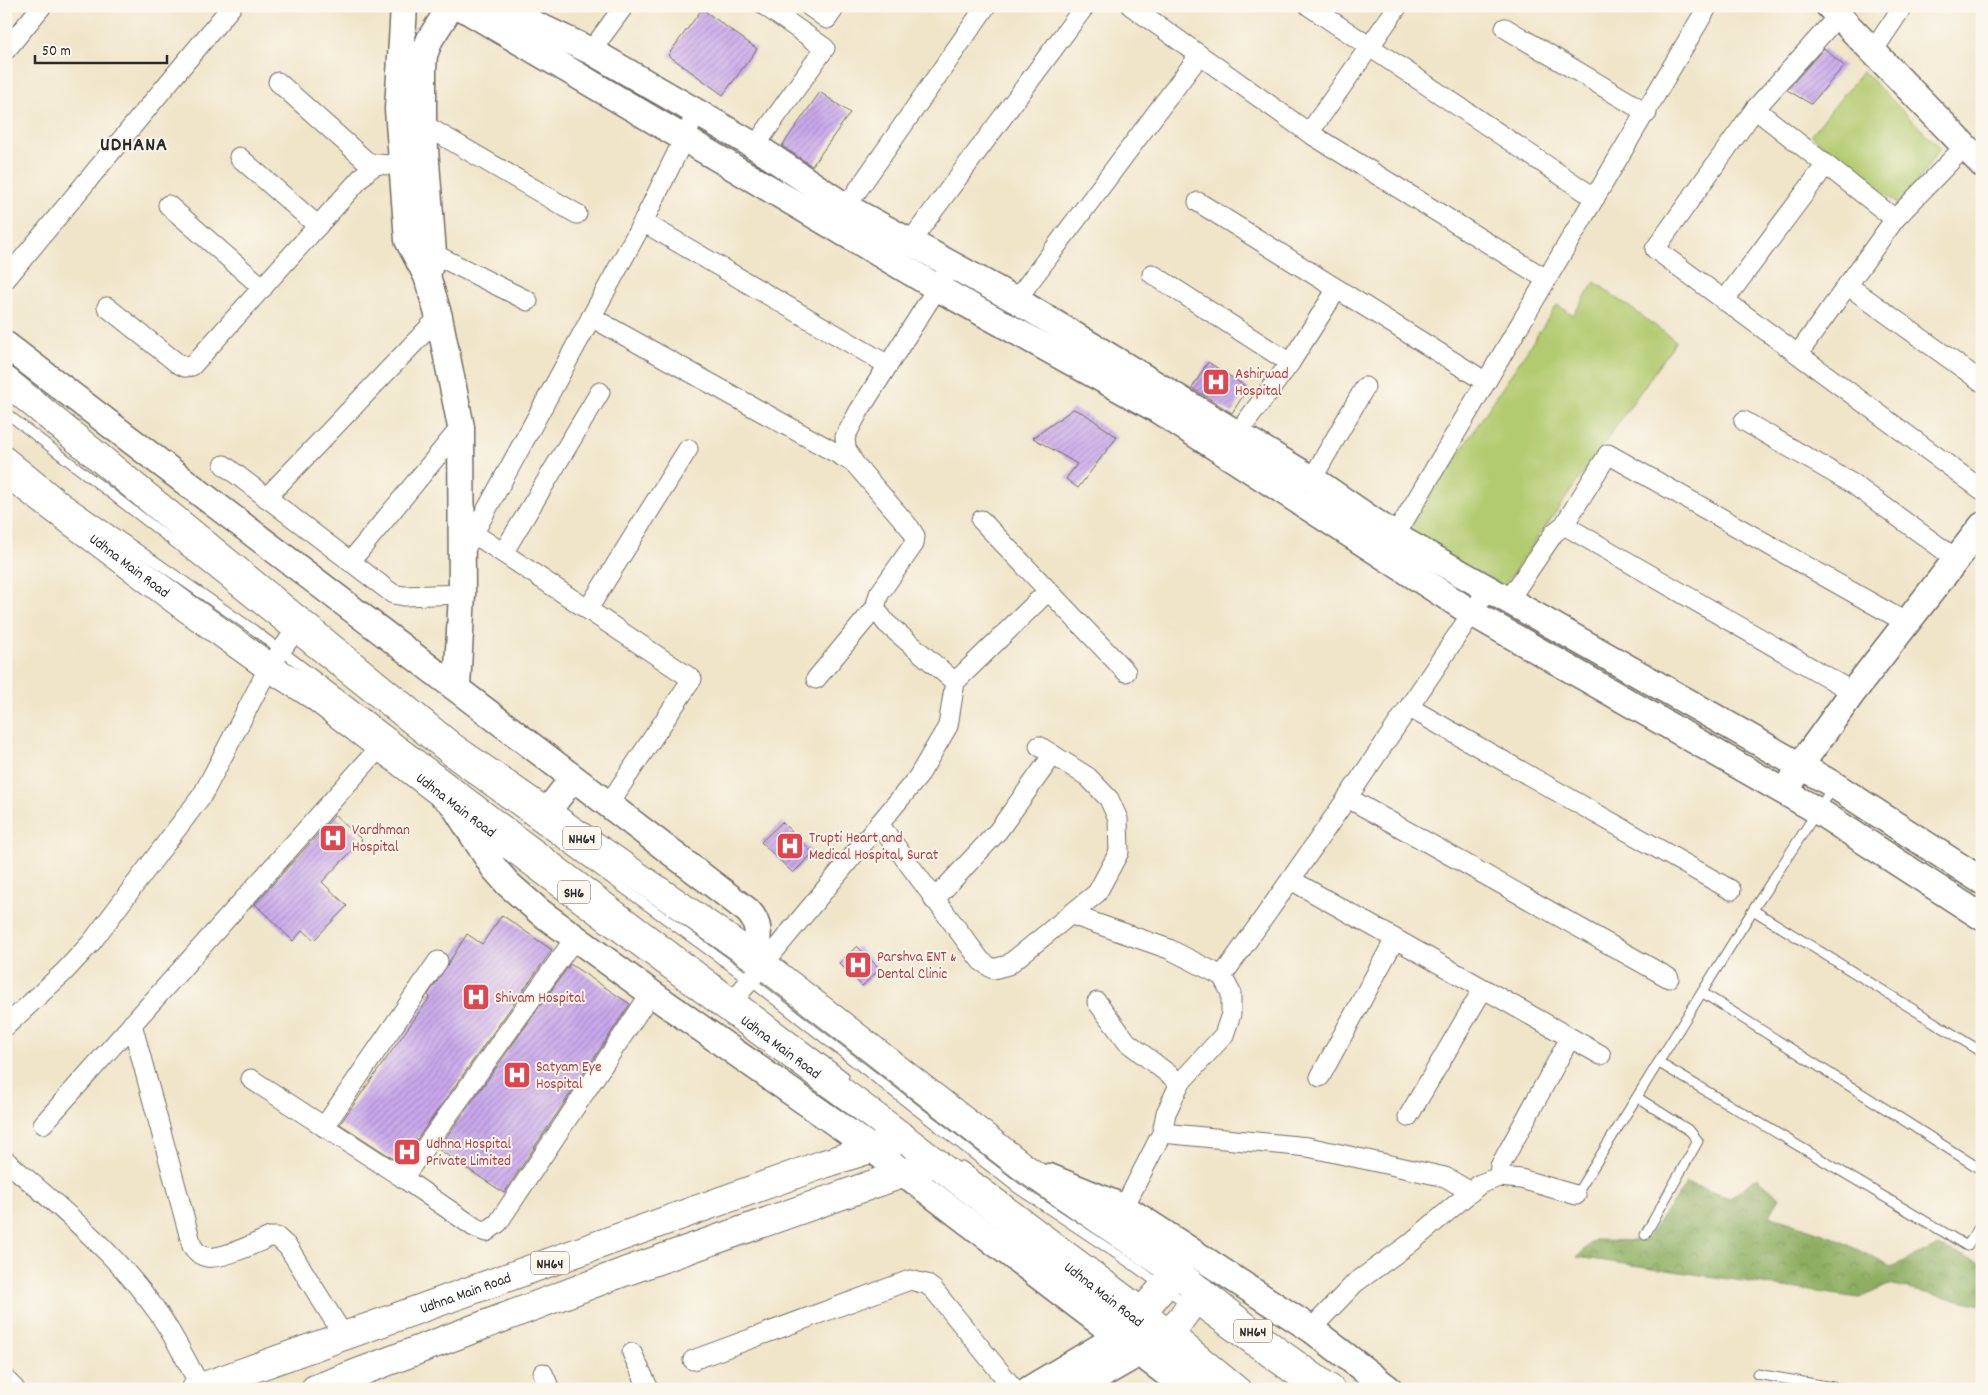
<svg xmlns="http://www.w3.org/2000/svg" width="1988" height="1395" font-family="Dekko,sans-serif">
	<defs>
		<pattern id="forest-crowns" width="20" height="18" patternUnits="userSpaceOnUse" patternTransform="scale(1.25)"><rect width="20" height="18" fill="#8eaf62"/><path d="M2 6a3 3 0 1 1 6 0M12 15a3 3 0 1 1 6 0" fill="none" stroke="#748f51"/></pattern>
		<pattern id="building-hatch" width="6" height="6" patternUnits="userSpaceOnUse" patternTransform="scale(1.25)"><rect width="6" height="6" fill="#c9a8ec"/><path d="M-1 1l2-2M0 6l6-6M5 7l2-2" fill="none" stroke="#a389bf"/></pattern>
	</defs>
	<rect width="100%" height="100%" fill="#fbf7ec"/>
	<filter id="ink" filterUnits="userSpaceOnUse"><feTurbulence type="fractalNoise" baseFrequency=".02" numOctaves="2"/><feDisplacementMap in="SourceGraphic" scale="10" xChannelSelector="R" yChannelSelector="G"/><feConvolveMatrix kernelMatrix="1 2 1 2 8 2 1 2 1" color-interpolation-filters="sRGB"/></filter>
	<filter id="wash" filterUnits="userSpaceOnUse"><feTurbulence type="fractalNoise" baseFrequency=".0096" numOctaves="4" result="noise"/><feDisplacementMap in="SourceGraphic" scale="20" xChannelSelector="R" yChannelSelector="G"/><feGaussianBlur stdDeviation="1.12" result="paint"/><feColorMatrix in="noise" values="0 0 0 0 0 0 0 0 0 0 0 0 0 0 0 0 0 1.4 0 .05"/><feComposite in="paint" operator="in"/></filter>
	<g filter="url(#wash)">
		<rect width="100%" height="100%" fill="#efe5c9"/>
		<g fill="#b3cb6f" stroke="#6f7b4d">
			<polygon points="1863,71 1940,148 1901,207 1811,135"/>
			<polygon points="1595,282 1676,341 1504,586 1405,535 1557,305 1573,315"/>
		</g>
		<polygon fill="url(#forest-crowns)" stroke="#5c6d46" points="1757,1178 1780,1197 1770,1216 1835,1238 1891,1267 1938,1246 1982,1263 1982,1305 1889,1285 1859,1298 1577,1257 1594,1240 1645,1241 1687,1183 1730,1198"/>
		<g id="blocks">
			<g fill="url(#building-hatch)">
				<polygon points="702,9 757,49 723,95 668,55"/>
				<polygon points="1824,48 1844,66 1811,104 1787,90"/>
				<polygon points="820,92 850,113 812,166 782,146"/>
				<polygon points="1208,362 1248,388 1232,413 1192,388"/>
				<polygon points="1073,409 1085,414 1117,437 1078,488 1066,479 1077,464 1033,438"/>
				<polygon points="335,815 362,840 322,882 347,906 314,940 303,930 293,941 255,904"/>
				<polygon points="782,822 813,853 793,873 761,842"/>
				<polygon points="502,915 552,950 400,1163 340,1124 430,997 428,995 467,934 482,944"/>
				<polygon points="857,946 880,969 862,986 839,963"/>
				<polygon points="570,964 630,1004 504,1193 438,1149"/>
			</g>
		</g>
	</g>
	<g filter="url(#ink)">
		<use href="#blocks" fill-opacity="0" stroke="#706c62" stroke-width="1"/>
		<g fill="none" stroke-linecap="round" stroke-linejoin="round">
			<g stroke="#706c62" stroke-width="11">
				<g id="lane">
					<polyline points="6,413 188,553 452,764 743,975 1017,1188 1133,1265 1304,1389"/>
					<polyline points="6,450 66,499 254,630 844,1076"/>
					<polyline points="1753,910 1982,1052"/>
					<polyline points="1703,993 1982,1170"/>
					<polyline points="1659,1063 1967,1246 1982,1223"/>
					<polyline points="1638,1098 1690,1131 1698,1141 1645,1235"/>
					<polyline points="962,1166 1148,1305 1250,1389"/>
					<polyline points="1576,1195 1753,910 1833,787"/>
					<polyline points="1757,1374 1844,1389"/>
				</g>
			</g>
			<g stroke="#706c62" stroke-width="21">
				<g id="street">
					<polyline points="809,6 827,19 836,6"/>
					<polyline points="1131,6 1309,133 1546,279"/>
					<polyline points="1309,6 1595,198"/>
					<polyline points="1838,16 1755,109 1655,249 1982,490"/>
					<polyline points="1505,28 1647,113"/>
					<polyline points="6,50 42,6"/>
					<polyline points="591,51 624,6"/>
					<polyline points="1873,51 1903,6"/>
					<polyline points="278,82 373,167"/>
					<polyline points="1755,109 1895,219"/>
					<polyline points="416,120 577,214"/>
					<polyline points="1309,133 1398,6"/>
					<polyline points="755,146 825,48 765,6"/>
					<polyline points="239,157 318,226"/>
					<polyline points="1198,202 1486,382"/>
					<polyline points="168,205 263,288"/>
					<polyline points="846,207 986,6"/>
					<polyline points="643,222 888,365"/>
					<polyline points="910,242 1085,6"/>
					<polyline points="422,248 528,301"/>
					<polyline points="1152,274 1290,363"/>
					<polyline points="6,279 232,6"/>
					<polyline points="1847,285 1982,382"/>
					<polyline points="1016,300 1199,56"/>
					<polyline points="1724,301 1825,166"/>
					<polyline points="107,307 177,363 185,367 192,366 368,170 377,164 401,166"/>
					<polyline points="591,317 854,463"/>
					<polyline points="1798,354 1895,219 1965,146"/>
					<polyline points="1744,421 1853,484 1956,559"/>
					<polyline points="1237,434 1290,363 1337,289"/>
					<polyline points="224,465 393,594 404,596 462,594"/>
					<polyline points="1312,479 1365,387"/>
					<polyline points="266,498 439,317"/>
					<polyline points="981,520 1126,672"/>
					<polyline points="1564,525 1853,692"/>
					<polyline points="473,533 692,679 608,805"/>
					<polyline points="1395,536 1708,6"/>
					<polyline points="463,553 643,222 697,112"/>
					<polyline points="503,553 600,392"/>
					<polyline points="350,562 461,427"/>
					<polyline points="1508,601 1554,533 1564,525 1608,454 1907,623"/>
					<polyline points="875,608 886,623 955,682"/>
					<polyline points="588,609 688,449"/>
					<polyline points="816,679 875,608 879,594 914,544 915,536 910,528 854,463 846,448 845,437 859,411 951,266"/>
					<polyline points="1410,708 1731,890"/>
					<polyline points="1348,798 1669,978"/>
					<polyline points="879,824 981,961 993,969 1008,965 1097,893 1119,852 1118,819 1109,799 1088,777 1039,746"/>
					<polyline points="1291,880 1601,1055"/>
					<polyline points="934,900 998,831 1053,755"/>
					<polyline points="1072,915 1169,949 1222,976 1231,993 1231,1014 1224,1035 1180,1083 1166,1113 1162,1133 1119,1217"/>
					<path d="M1222 976C1314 849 1401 720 1488 589"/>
					<polyline points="1097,1002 1127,1042 1180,1083"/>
					<polyline points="728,1007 918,777 948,726 955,682 1048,591"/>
					<path d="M132 1024 192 1246C196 1252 200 1256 207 1257 221 1260 256 1243 270 1237H277L288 1247 344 1336"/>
					<polyline points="6,1026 64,972 91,943 203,794 269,667 301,623"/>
					<polyline points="1320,1077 1395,939"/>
					<polyline points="251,1079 403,1178 474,1227 486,1232 498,1223 651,993"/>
					<polyline points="1408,1117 1483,989"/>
					<polyline points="43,1124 381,746"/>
					<polyline points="324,1127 438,961"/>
					<polyline points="1162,1133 1308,1147 1445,1177 1471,1192"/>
					<path d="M6 1161C61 1208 117 1254 159 1314 175 1337 187 1363 201 1387"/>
					<polyline points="1499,1177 1500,1166 1570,1038"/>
					<polyline points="403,1178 575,938"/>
					<polyline points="1311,1329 1355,1283 1408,1245 1480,1184 1499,1177 1521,1179 1576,1195"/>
					<polyline points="632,1353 649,1389"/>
					<polyline points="693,1360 910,1280 926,1284 933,1289 1014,1389"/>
					<polyline points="543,1373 550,1389"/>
					<polyline points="6,1380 15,1389"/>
				</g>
			</g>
			<g stroke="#706c62" stroke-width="29">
				<g id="secondary">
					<polyline points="404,6 398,109 408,240 427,276 439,317 461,427 462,594 457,687"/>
					<polyline points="460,6 936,287 1158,410 1472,613 1818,811 1982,917"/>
					<polyline points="496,6 591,51 755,146 846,207 1016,300 1312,479 1395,536 1834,785 1982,881"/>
					<polyline points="1829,6 1982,164"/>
					<polyline points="427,276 433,253 423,123 423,70 424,55 430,39 451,6"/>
					<path d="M6 345 748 911C762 926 758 939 754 957"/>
					<polyline points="1792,781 1799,767 1853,692 1982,526"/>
					<polyline points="453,804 494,868 508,884 540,912 651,993 871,1148 1187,1389"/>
					<polyline points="546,813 573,778"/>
					<polyline points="1049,1177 1125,1208 1311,1329 1389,1389"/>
					<polyline points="1030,1389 1117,1337 1129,1326"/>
					<polyline points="1077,1389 1153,1345"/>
				</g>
			</g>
			<g stroke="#706c62" stroke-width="30">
				<g id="primary">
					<path id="s1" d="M196 1389 824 1164 904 1138"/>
					<polyline points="315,1389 624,1272 936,1162"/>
				</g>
			</g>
			<g stroke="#706c62" stroke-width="30">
				<g id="highway">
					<polyline points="6,381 452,747 754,957 1023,1167 1176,1272 1278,1352 1330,1389"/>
					<path id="s2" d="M6 472 180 603 269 667 315 696 476 820 904 1138 1226 1389"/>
					<polyline points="1136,1319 1176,1272"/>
					<polyline points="1162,1339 1175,1327 1201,1291"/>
				</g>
			</g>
			<use href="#lane" stroke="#fff" stroke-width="9"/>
			<use href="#street" stroke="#fff" stroke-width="19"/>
			<use href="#secondary" stroke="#fff" stroke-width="26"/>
			<use href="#primary" stroke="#fff" stroke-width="28"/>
			<use href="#highway" stroke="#fff" stroke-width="28"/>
		</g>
	</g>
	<defs>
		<g id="hospital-square" transform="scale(1.4375)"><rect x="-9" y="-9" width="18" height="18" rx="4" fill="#e0444e" stroke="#fbf7ec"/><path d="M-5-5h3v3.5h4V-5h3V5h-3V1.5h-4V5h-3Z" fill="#fff"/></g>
	</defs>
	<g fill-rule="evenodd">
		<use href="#hospital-square" x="1216" y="382"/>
		<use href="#hospital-square" x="333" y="838"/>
		<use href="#hospital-square" x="790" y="846"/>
		<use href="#hospital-square" x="858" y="965"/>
		<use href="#hospital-square" x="476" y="997"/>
		<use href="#hospital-square" x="517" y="1075"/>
		<use href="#hospital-square" x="407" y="1152"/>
	</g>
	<g text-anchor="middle" stroke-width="4" stroke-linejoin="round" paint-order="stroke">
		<g fill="#fbf7ec" stroke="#696865" stroke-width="1">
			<rect x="563" y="826.5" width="38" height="23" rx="4"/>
			<rect x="558" y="880.5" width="32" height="23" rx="4"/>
			<rect x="531" y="1251.5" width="38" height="23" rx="4"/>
			<rect x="1234" y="1319.5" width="38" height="23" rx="4"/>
		</g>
		<g font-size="14" font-weight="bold" fill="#2b2b2b">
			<text x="582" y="843">NH64</text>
			<text x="574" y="897">SH6</text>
			<text x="550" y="1268">NH64</text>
			<text x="1253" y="1336">NH64</text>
		</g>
		<g font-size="15" fill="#be3a42" stroke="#fbf7ec" text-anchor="start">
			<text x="1235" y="378">Ashirwad<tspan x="1235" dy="17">Hospital</tspan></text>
			<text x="352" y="834">Vardhman<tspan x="352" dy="17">Hospital</tspan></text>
			<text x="809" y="842">Trupti Heart and<tspan x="809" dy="17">Medical Hospital, Surat</tspan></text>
			<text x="877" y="961">Parshva ENT &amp;<tspan x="877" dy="17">Dental Clinic</tspan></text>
			<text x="495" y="1002">Shivam Hospital</text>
			<text x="536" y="1071">Satyam Eye<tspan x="536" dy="17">Hospital</tspan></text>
			<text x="426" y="1148">Udhna Hospital<tspan x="426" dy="17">Private Limited</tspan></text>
		</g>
		<g font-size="15" fill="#2b2b2b" stroke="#fbf7ec">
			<text dy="5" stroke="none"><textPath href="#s2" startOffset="155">Udhna Main Road</textPath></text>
			<text dy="5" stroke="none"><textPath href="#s2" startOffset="560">Udhna Main Road</textPath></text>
			<text dy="5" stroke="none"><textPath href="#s2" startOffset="965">Udhna Main Road</textPath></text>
			<text dy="5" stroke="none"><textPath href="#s1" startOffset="286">Udhna Main Road</textPath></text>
			<text dy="5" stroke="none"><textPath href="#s2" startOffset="1372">Udhna Main Road</textPath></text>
		</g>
		<g font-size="20" font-weight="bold" letter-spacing="1" fill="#2b2b2b" stroke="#fbf7ec">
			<text x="134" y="150">UDHANA</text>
		</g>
	</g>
	<rect width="1988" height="1395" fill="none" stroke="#fbf7ec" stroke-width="25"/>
	<path d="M35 55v8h132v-8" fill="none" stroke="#2b2b2b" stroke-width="2.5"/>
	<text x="42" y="55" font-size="15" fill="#2b2b2b" stroke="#fbf7ec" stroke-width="4" paint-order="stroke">50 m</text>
</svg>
